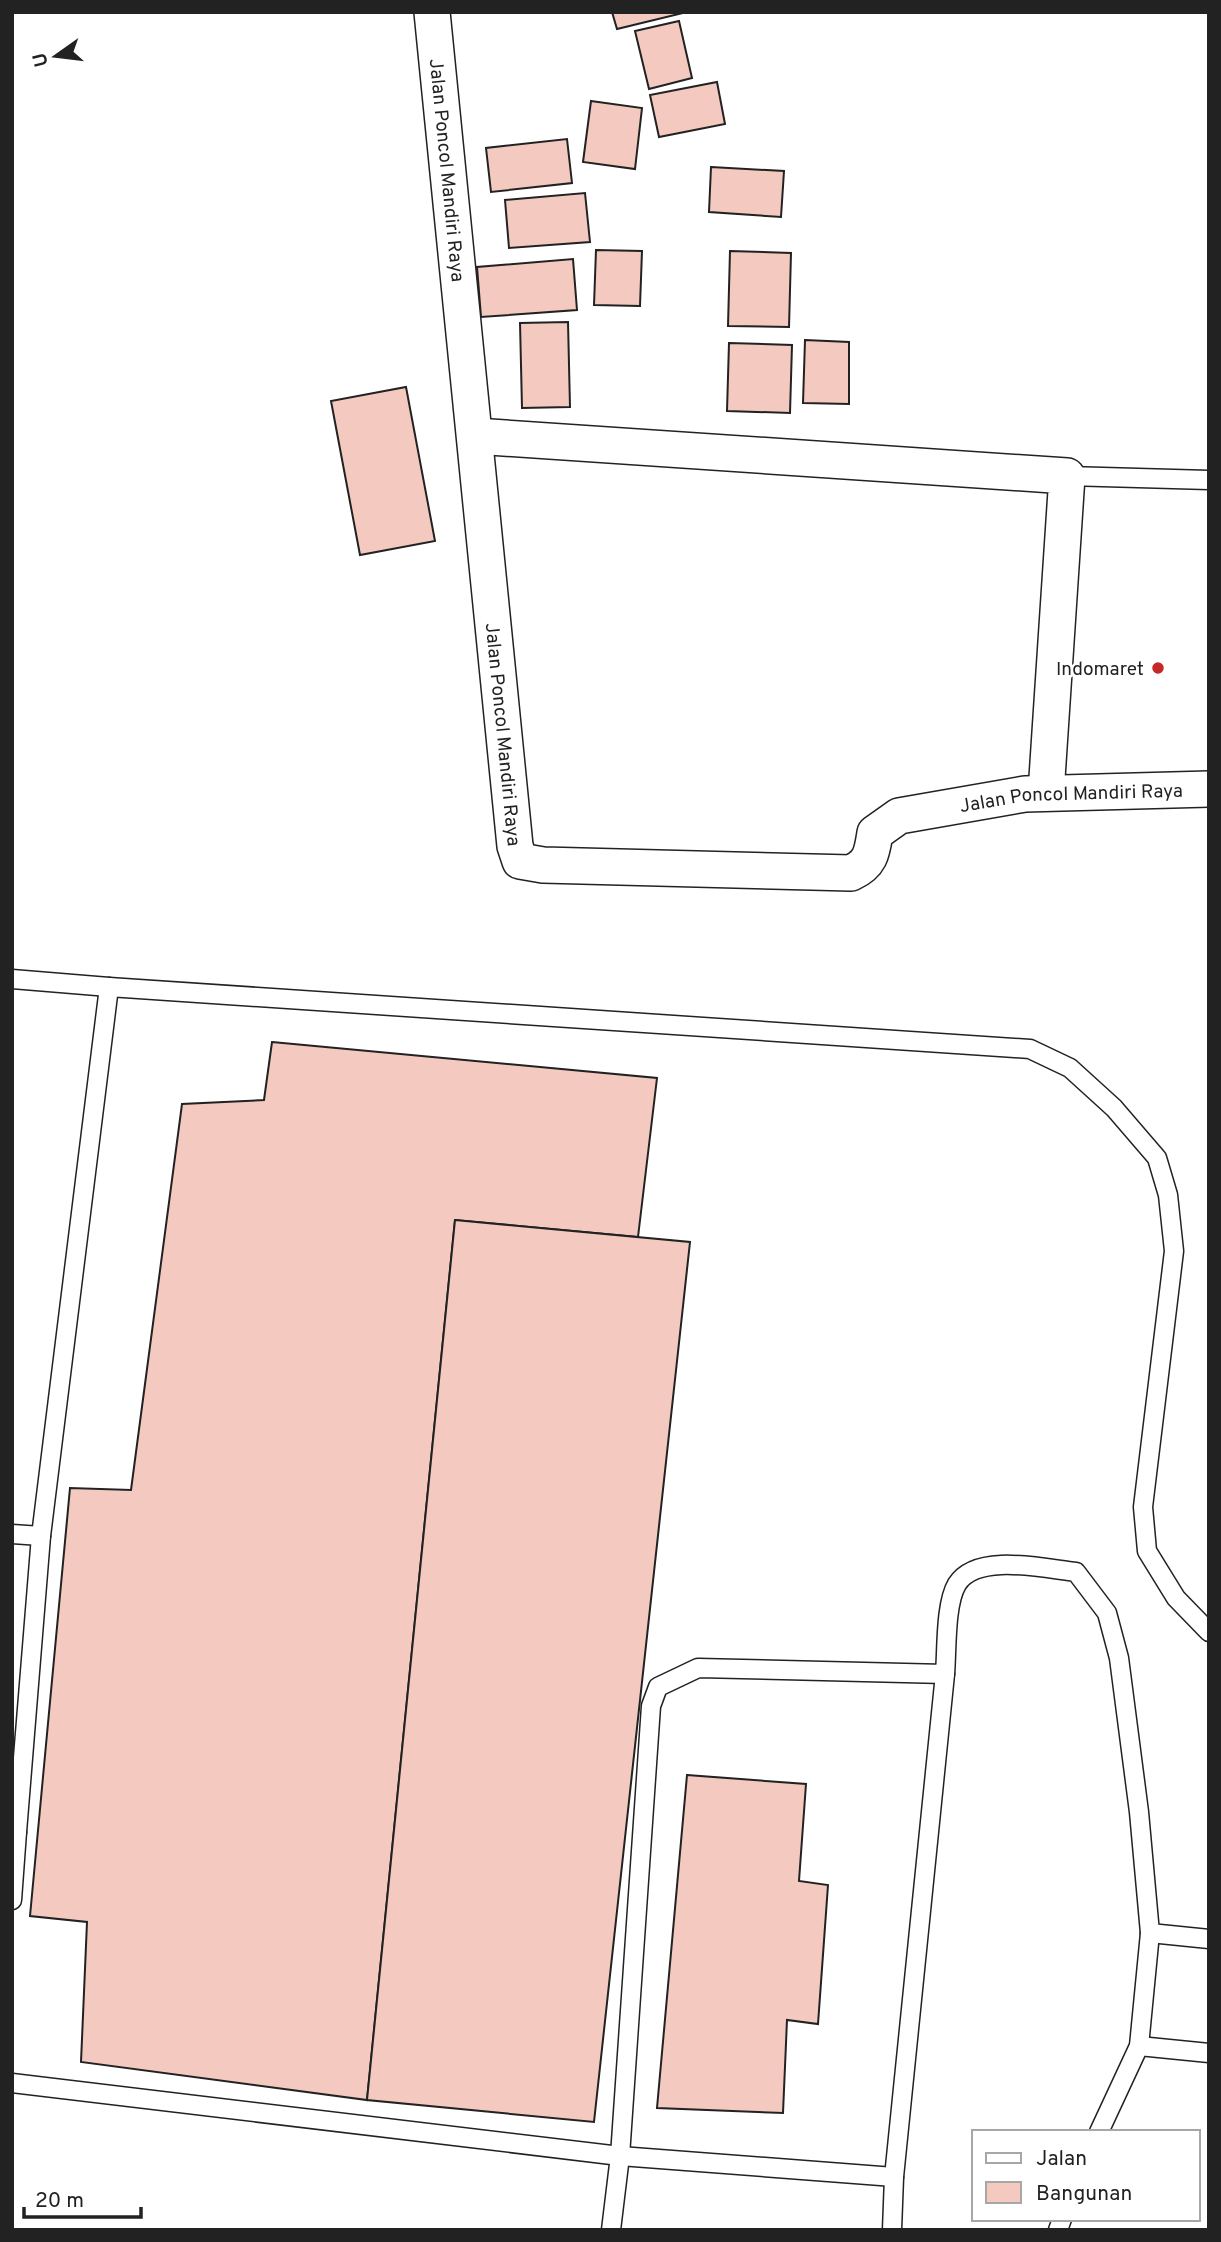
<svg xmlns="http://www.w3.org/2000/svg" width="1221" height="2242" font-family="Overpass,sans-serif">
	<rect width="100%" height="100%" fill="#fff"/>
	<g fill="#f3c9c0" stroke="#222" stroke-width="2">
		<polygon points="612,12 683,12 683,13 617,29"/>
		<polygon points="679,21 692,78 649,89 635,31"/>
		<polygon points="717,82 725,124 659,137 650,95"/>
		<polygon points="591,101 642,108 635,169 583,162"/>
		<polygon points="567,139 572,183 491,192 486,148"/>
		<polygon points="711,167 784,171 781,217 709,212"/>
		<polygon points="585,193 590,242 509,248 505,200"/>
		<polygon points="596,250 642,251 640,306 594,305"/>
		<polygon points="730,251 791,253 789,327 728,326"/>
		<polygon points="573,259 577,310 481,317 477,267"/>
		<polygon points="568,322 570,407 522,408 520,323"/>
		<polygon points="805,340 849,342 849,404 803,403"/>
		<polygon points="729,343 792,345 790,413 727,411"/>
		<polygon points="406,387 435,541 360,555 331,401"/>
		<polygon points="272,1042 657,1078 638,1237 455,1220 367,2100 81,2062 87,1922 30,1916 70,1488 131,1490 182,1104 264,1100"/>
		<polygon points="455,1220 690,1242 594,2122 367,2100"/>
		<polygon points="687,1775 806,1784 799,1881 828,1885 818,2024 787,2020 783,2113 657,2108"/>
	</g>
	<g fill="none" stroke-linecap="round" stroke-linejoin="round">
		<g stroke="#222" stroke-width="21">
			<g id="lane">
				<polyline points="1067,476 1209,480"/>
				<polyline points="12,979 109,987"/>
				<polyline points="12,1534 41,1536 109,987 1030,1049 1070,1068 1114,1108 1157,1158 1168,1195 1174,1251 1143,1507 1147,1551 1176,1598 1209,1632"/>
				<polyline points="12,1831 17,1832 41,1536"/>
				<polyline points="12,1900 17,1832"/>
				<polyline points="1139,2046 1209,2053"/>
				<polyline points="12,2083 620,2156 894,2177"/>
				<polyline points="1099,2132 1139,2046 1150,1933"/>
				<path d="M611 2230 620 2156 651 1706 658 1687 698 1668 945 1674C947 1650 945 1604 957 1584 977 1552 1046 1569 1076 1572L1107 1613 1119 1658 1139 1812 1150 1933 1209 1939"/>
				<polyline points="892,2230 894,2177 945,1674"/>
				<polyline points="1058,2230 1062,2219"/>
			</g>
		</g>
		<g stroke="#222" stroke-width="38">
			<g id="street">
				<path id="s1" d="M432 12 515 846 520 861 543 865 851 873C871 864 872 852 875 833L899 816 1025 794 1209 789"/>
				<polyline points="475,436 1067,476 1046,793"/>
			</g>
		</g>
		<use href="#lane" stroke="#fff" stroke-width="18"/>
		<use href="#street" stroke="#fff" stroke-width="35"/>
	</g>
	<circle fill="#c62828" stroke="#fff" stroke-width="2.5" cx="1158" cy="668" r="7"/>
	<g text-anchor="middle" stroke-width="5" stroke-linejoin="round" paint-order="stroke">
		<g font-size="19" fill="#222" stroke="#fff">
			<text dy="7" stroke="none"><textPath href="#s1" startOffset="159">Jalan Poncol Mandiri Raya</textPath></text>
			<text dy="7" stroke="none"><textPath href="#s1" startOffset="726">Jalan Poncol Mandiri Raya</textPath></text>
			<text dy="7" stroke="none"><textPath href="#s1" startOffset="1438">Jalan Poncol Mandiri Raya</textPath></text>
		</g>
		<g font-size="19" fill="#222" stroke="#fff" text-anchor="end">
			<text x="1144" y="675">Indomaret</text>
		</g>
	</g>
	<rect width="1221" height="2242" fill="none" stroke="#222222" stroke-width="28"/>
	<rect x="972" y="2130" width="228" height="91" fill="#ffffff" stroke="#a7a7a7" stroke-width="2"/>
	<rect x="986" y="2153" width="35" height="10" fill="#ffffff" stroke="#a7a7a7" stroke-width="2"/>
	<text x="1036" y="2165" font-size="21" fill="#222222">Jalan</text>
	<rect x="986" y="2182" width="35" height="21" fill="#f3c9c0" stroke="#a7a7a7" stroke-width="2"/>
	<text x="1036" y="2200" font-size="21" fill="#222222">Bangunan</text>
	<g transform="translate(56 56) rotate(256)" stroke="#ffffff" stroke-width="5" paint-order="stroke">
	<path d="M0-5L12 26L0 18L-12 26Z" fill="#222222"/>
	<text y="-10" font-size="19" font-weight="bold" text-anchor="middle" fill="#222222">U</text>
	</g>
	<path d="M24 2207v10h117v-10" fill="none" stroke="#222222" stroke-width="3.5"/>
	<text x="35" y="2207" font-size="21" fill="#222222" stroke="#ffffff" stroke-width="5" paint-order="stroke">20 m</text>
</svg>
